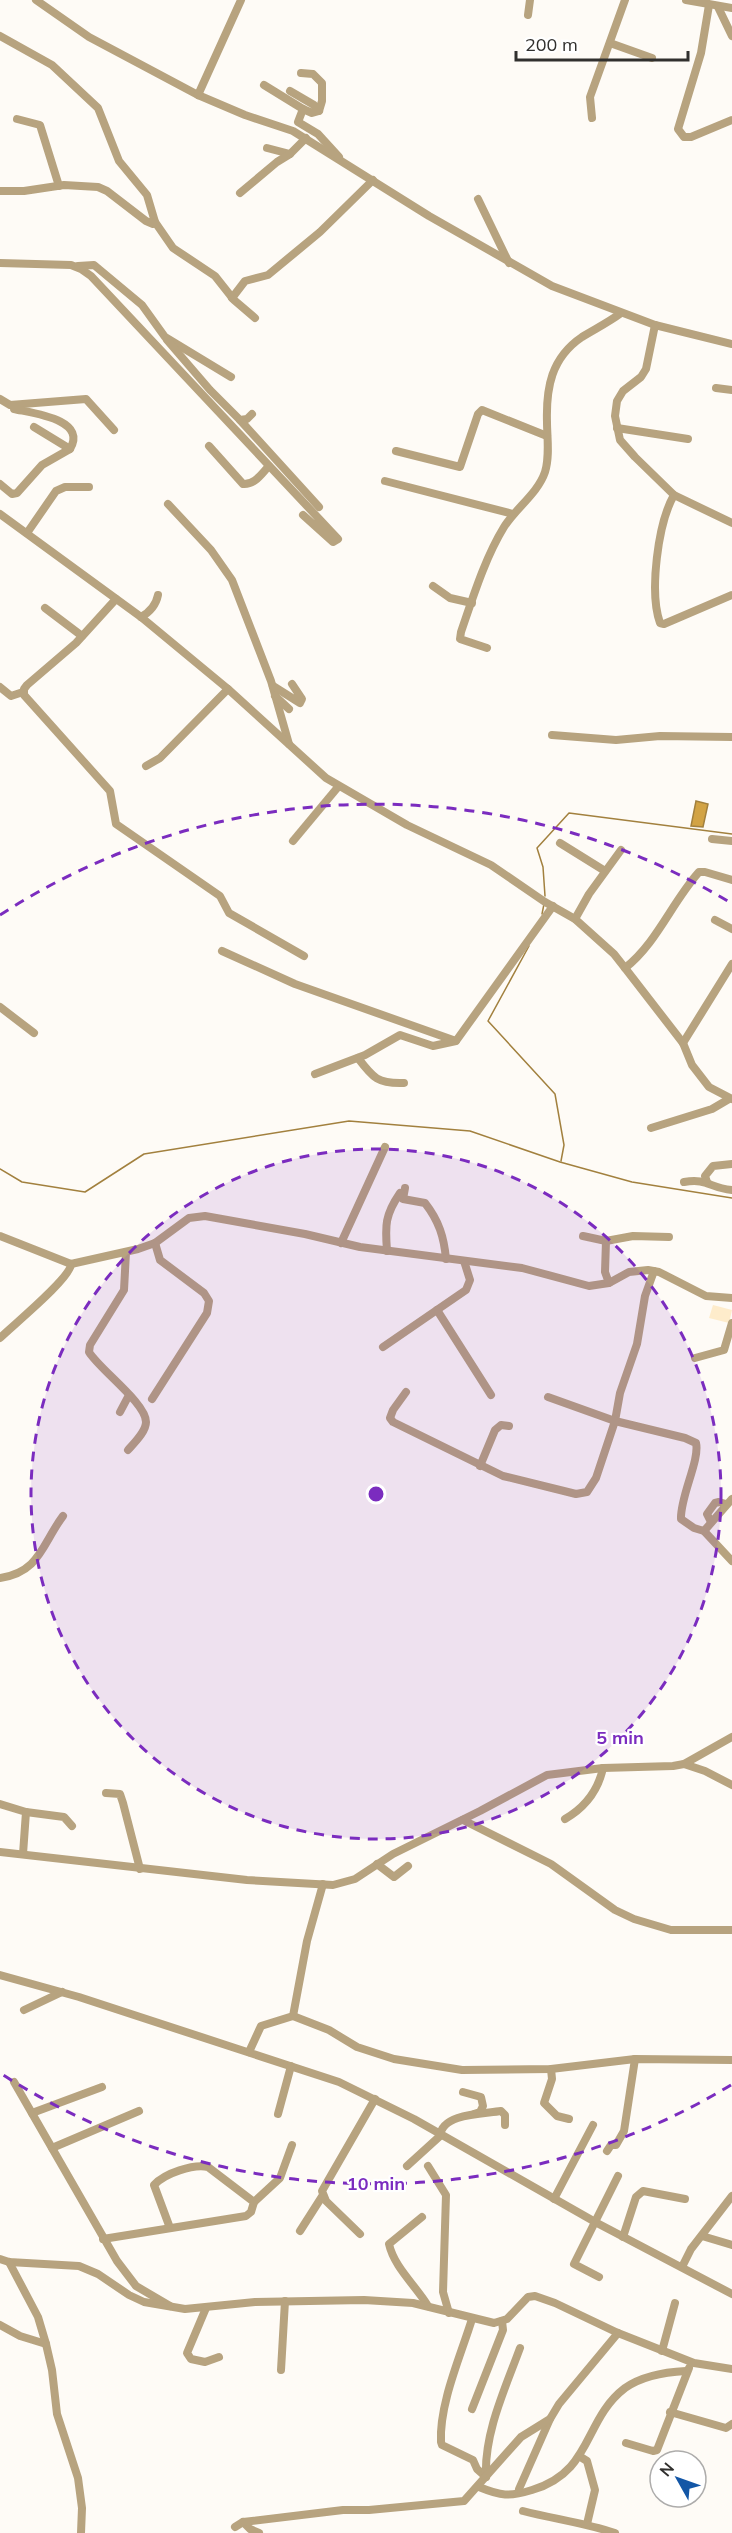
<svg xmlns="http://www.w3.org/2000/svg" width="732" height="2533" font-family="Mulish,sans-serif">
	<rect width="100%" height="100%" fill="#fefbf6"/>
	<polygon fill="#feeccb" points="713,1305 732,1310 729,1323 709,1318"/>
	<polygon fill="#d2a345" stroke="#a2803e" stroke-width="1.5" points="696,801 708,804 703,827 691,826"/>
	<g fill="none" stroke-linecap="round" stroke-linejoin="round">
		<g stroke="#a2803e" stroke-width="1.5">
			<polyline points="545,896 543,867 537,848 569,813 732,834"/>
			<polyline points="542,914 544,904"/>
			<polyline points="529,946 488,1021 555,1094 564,1145 561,1161"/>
			<polyline points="0,1169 22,1182 85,1192 144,1154 349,1121 470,1131 560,1162 632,1182 732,1198"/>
		</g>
		<g stroke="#b7a37f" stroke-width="8">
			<polyline points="36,0 89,37 198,95 245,115 293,131 429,216 552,286 655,325 732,344"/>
			<polyline points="686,0 732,8"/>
			<polyline points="709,5 701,53 678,129 684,137 691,137 732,120"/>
			<polyline points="718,7 732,36"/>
			<polyline points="528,15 530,0"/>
			<polyline points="0,36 52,65 98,108 119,161 147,195 155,222 153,224 146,221 107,191 98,187 64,185 24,191 0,191"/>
			<polyline points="610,43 652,58"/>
			<polyline points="301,73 313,74 322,83 322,101 319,111"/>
			<polyline points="264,85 303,109 298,122 318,134 339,157"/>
			<polyline points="290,91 314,105 319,111 312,113 303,109"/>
			<polyline points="198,95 241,0"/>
			<polyline points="592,118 590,97 625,0"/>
			<polyline points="17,119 40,125 59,186"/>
			<polyline points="267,148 290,154 306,138"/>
			<polyline points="240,193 277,162 290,154"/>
			<polyline points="478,199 509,263"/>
			<polyline points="155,222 173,248 215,276 234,300 255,318"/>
			<polyline points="0,263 71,265 81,269 91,276 338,539 333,542 303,515"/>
			<polyline points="78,266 94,265 142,305 165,337 231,377"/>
			<polyline points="232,298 245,281 268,275 320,232 373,180"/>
			<polyline points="655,325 646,369 641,377 623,391 617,401 615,416 620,440 635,457 674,495 732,523"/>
			<polyline points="167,340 210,390 240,420 247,419 252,414"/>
			<polyline points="716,388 732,390"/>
			<polyline points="0,399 10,405 86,399 114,430"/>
			<path d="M14 405V409C31 413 88 419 70 449L34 427"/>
			<polyline points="240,420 319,507"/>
			<polyline points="617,428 688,439"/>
			<path d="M209 446 243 484C255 485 261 474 269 466"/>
			<polyline points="396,451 460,467 478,414 482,410 547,436"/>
			<polyline points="385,481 513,514"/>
			<polyline points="0,484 12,494 17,493 42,465 70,449"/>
			<path d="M674 495C658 523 649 592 660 623L664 624 732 595"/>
			<polyline points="168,504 211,550 232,580 271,681 289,744"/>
			<polyline points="0,514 141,617 228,689 326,778 407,825 491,865 545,902 575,919 614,954 625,968 683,1043 692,1065 709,1087 732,1099"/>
			<polyline points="27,533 56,491 65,487 89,487"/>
			<polyline points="433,586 450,598 472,603"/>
			<polyline points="116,599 76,643 27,685 24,689 24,695 110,791 116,824 220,896 229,913 304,956"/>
			<polyline points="45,608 82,636"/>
			<path d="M141 617C150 612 156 605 158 595"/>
			<path d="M487 648 460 639 461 632C473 597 485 558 504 527 516 508 538 493 545 472 550 456 547 437 547 422 546 388 551 358 582 337 595 329 609 322 621 313"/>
			<polyline points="273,686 300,703 302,699 292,684"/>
			<polyline points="0,687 11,696 23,692"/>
			<polyline points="275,696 289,709"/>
			<polyline points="552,735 616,740 660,736 732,737"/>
			<polyline points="146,766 160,758 228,689"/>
			<polyline points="712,839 732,841"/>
			<polyline points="293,841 338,787"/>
			<polyline points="560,843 605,871"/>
			<polyline points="575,919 589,894 621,850"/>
			<polyline points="715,920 732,929"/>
			<polyline points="222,951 295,984 456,1041"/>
			<path d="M625 968C657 943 672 902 699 872H705L732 880"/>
			<polyline points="0,1007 34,1033"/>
			<polyline points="683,1043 732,964"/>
			<path d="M358 1058C373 1078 378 1084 404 1083"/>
			<polyline points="315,1074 365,1055 400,1035 433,1046 456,1041 553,906"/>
			<polyline points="651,1128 712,1109 729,1099"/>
			<path d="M684 1182C708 1178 709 1188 732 1190"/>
			<polyline points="707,1182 705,1176 713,1166 732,1164"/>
			<path d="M405 1188 403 1199 425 1203C439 1221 444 1237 446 1259"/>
			<polyline points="0,1236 71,1264 138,1249 155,1243 189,1218 205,1216 305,1234 360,1247 522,1268 589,1286 609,1283 629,1272 648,1270 659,1272 706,1296 732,1298"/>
			<polyline points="583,1236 606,1241"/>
			<polyline points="341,1243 385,1147"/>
			<path d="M387 1251C385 1225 385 1215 400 1193"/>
			<path d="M126 1252 124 1290 90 1345 89 1352C99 1369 146 1403 146 1422 146 1432 134 1443 128 1450"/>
			<path d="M654 1271 645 1296 637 1344 620 1393 615 1421 685 1438 696 1443C700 1460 680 1497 681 1519L694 1528 704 1531 732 1561"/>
			<polyline points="609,1283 605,1272 606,1241 633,1236 669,1237"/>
			<polyline points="437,1310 491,1395"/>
			<path d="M0 1338C13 1325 71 1278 71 1264"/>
			<polyline points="383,1347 466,1290 470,1280 464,1261"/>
			<polyline points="695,1358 724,1350 732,1323"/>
			<polyline points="406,1392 393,1410 390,1418 393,1422 503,1476 576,1494 587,1492 596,1478 615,1421 548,1397"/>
			<polyline points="152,1399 207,1313 209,1301 204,1293 160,1260 155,1243"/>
			<polyline points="120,1412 129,1395"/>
			<polyline points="480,1466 495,1430 501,1425 509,1426"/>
			<polyline points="711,1522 707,1514 715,1503 719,1502 726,1504"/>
			<polyline points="704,1531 732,1499"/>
			<path d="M0 1578C40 1572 42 1544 63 1516"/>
			<polyline points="684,1764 705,1771 732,1785"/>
			<polyline points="106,1793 120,1794 123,1803 140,1869"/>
			<polyline points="0,1804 26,1812 23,1854"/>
			<polyline points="26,1812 64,1817 72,1826"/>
			<path d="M565 1819C584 1808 598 1791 603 1768"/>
			<polyline points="463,1820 551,1864 615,1910 634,1919 671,1930 732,1930"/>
			<polyline points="0,1852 247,1880 333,1885 355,1879 393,1854 480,1811 547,1775 603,1768 673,1766 684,1764 732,1737"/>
			<polyline points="377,1864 394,1877 408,1866"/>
			<polyline points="0,1975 79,1997 339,2082 414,2119 597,2223 732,2294"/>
			<polyline points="24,2010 62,1992"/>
			<polyline points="293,2016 329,2030 357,2047 394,2059 462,2070 551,2069 635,2059 732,2060"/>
			<polyline points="249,2052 261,2026 293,2016 307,1941 323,1884"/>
			<polyline points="551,2069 552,2079 544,2103 557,2116 569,2119"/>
			<polyline points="14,2082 117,2261 136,2286 170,2306"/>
			<polyline points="463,2092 481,2097 483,2106 480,2112 474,2114"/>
			<polyline points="32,2113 102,2087"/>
			<polyline points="278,2114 291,2066"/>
			<polyline points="52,2148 139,2111"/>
			<polyline points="607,2151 611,2145 616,2145 624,2131 635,2059"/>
			<path d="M407 2166 440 2136C442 2113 483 2114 501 2111L505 2115V2125"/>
			<polyline points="428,2166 446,2195 443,2292 449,2313"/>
			<polyline points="554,2199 593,2125"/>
			<polyline points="254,2202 280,2178 292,2145"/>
			<path d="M422 2217 389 2244C394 2267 416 2286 428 2306"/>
			<polyline points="300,2231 323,2195"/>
			<polyline points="360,2234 326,2201 322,2191 375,2099"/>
			<polyline points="702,2236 732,2245"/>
			<polyline points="623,2237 636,2197 643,2191 685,2199"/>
			<path d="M103 2239 246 2216 251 2212 254 2202 208 2167C193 2164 165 2173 154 2185L170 2228"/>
			<polyline points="0,2259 9,2262 79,2266 98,2274 129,2295 144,2302 185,2309 255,2302 364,2300 413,2303 494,2323 507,2319 528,2297 535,2296 555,2303 618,2333 694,2363 732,2369"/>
			<polyline points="9,2262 38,2317 46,2344 52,2370 57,2414 78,2478 82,2508 81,2533"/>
			<polyline points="682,2267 691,2249 732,2196"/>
			<polyline points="599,2277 574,2264 618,2176"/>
			<polyline points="206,2308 187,2353 191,2359 205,2362 219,2357"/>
			<path d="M472 2319C461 2355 439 2404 441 2442L442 2445 473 2460 477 2469 486 2477"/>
			<polyline points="0,2325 20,2336 46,2344"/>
			<polyline points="662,2351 675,2303"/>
			<polyline points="281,2370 285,2301"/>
			<polyline points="472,2409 503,2330 502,2321"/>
			<polyline points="670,2412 726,2428 732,2424"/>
			<polyline points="626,2443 653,2451 657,2450 689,2368"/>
			<polyline points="579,2456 587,2461 595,2490 587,2524"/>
			<path d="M486 2477C484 2433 505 2389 520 2348"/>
			<path d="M479 2487C501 2496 509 2497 532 2490 593 2472 583 2420 625 2388 642 2376 666 2372 686 2371"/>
			<polyline points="519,2489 550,2419"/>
			<path d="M523 2511C554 2519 585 2523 615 2533"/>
			<polyline points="243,2522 250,2529 259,2533"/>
			<polyline points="235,2527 243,2522 343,2510 369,2510 464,2501 521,2437 550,2419 559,2404 618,2333"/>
		</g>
	</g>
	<circle cx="376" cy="1494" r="345" fill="#7b2cbf" fill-opacity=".12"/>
	<g fill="none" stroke="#7b2cbf" stroke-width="3" stroke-dasharray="10 8">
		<circle cx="376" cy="1494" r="345"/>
		<path d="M731 2085A690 690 0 0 1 0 2073M0 915A690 690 0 0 1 731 903"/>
	</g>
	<circle cx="376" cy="1494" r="9" fill="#7b2cbf" stroke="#fff" stroke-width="3"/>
	<g font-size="18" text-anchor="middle" font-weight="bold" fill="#7b2cbf" stroke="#fff" stroke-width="4.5" stroke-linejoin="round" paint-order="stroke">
		<text x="620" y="1744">5 min</text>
		<text x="376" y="2190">10 min</text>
	</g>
	<g transform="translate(678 2479) rotate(310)"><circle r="28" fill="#ffffff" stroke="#adacab" stroke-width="1.5"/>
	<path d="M0-4.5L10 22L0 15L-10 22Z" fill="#1356a6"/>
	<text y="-9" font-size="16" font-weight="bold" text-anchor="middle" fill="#31302e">N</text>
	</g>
	<path d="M516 51v9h172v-9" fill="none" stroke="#31302e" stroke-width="3"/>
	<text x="525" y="51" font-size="18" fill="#31302e" stroke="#ffffff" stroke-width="4.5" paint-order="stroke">200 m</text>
</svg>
